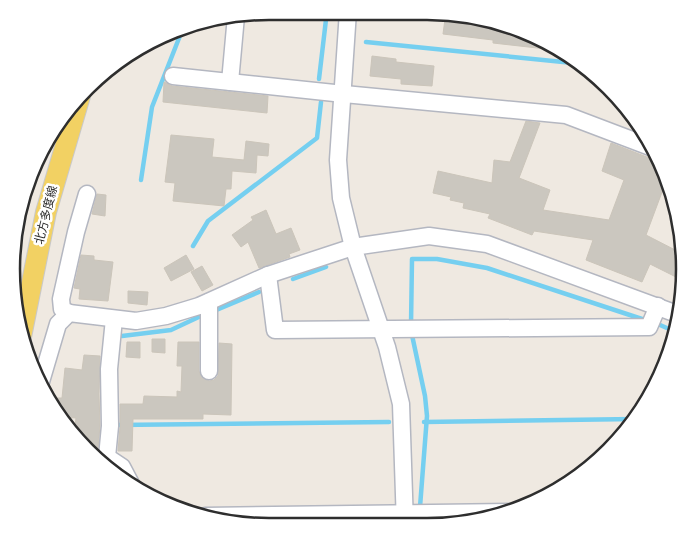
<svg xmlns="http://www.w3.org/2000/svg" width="696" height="538" font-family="Lato,'Noto Sans JP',sans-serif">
	<rect width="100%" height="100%" fill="#efe9e1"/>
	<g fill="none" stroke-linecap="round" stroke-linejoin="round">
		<g stroke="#75cff0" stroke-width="4.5">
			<polyline points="366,42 583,64"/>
			<polyline points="319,79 327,11"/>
			<polyline points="141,180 152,107 183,28"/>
			<polyline points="193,246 208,221 317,138 321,102"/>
			<polyline points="293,279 326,267"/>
			<polyline points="214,311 259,292"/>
			<polyline points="411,325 412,259 437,259 487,268 645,320"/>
			<polyline points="660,325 676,332"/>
			<polyline points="412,335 425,396 427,416 420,507"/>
			<polyline points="122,336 171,330 203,315"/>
			<polyline points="424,422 635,419"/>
			<polyline points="116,425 389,422"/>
		</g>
	</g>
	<g fill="#cbc7bf" stroke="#cbc5ba">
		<polygon points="446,12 510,25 555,50 493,43 493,40 443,34"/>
		<polygon points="372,56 396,59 396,62 434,66 432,86 401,84 401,79 370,76"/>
		<polygon points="164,82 172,86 268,96 267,113 163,102"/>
		<polygon points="526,121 540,123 519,178 550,190 543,210 609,220 624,180 602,171 611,143 657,161 665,184 646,235 681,253 680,279 650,264 642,282 586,260 593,240 534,231 532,235 488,218 490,214 463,208 464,203 450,200 451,197 433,193 438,171 492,183 494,160 510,162"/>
		<polygon points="171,135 214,139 212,157 244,160 246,141 269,144 268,156 257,155 256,173 232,171 231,189 226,189 224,206 173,201 175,183 165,182"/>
		<polygon points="97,194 106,195 105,216 92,214"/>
		<polygon points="266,210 276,234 291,228 300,250 289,254 290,257 259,268 248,242 241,247 232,235 253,220 251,217"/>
		<polygon points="81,255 94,256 94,260 113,262 108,301 79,299 80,289 74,288"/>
		<polygon points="186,255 194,269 171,281 164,268"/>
		<polygon points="202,266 213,285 202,291 191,272"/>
		<polygon points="128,291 148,292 147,305 128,303"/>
		<polygon points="152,339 165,339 165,353 152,352"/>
		<polygon points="127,342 140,342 140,358 126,357"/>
		<polygon points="178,342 199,342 199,371 201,376 209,381 214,380 218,376 219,343 232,344 231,415 203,414 203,419 133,419 132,451 118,451 120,427 120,404 143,404 144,396 177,397 177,391 181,392 182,366 177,366"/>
		<polygon points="84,355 100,356 99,394 100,426 98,448 81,444 74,435 76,418 63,417 63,411 55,410 56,398 62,398 65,368 82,370"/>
	</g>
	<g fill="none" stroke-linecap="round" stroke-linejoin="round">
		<g stroke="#b4b7c1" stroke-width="19">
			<g id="minor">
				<polyline points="348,11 338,160 341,198 353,247 387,347 401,404 405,525"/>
				<polyline points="173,76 344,94 566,115 653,148"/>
				<polyline points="230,82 236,16"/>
				<polyline points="268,275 275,330 649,327 658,306"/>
				<polyline points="209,302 209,371"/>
				<polyline points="69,313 62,309 61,299 76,232 87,194"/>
				<polyline points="114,319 109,369 110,426 107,457 122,467 132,486"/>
				<polyline points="40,385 58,324 69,313 136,321 166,316 199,306 268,275 353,247 429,236 487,244 677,314"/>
				<polyline points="205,516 513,512"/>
			</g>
		</g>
		<g stroke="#c9c9c9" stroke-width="22">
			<polyline id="major" points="21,337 46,212 80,96"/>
		</g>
		<use href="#minor" stroke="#fff" stroke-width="16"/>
		<use href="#major" stroke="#f2d163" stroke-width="20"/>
	</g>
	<g text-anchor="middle" stroke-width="5" stroke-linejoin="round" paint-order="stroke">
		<g font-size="12" fill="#2e2e2e" stroke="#fff">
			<text transform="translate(46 215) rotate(-76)" y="4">北方多度線</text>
		</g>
	</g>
	<path d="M0 0H696V538H0ZM269 20H427A249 249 0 0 1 676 269V269A249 249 0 0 1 427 518H269A249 249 0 0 1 20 269V269A249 249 0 0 1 269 20Z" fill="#fff" fill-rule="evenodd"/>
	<path fill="none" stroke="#2e2e2e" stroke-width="2.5" d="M269 20H427A249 249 0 0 1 676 269V269A249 249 0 0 1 427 518H269A249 249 0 0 1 20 269V269A249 249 0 0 1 269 20Z"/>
</svg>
